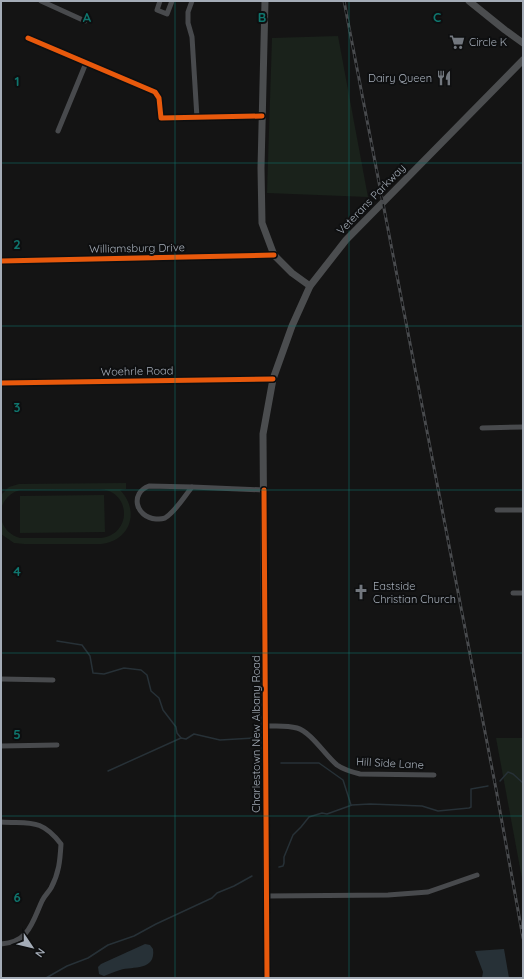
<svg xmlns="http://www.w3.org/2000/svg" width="524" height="979" font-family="Quicksand,sans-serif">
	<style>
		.green { fill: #1a221b }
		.water { fill: #273137 }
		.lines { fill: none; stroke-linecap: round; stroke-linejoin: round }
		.stream { stroke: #273137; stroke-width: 1.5 }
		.minor { stroke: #484a4d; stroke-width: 5 }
		.major { stroke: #4b4d4f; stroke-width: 7 }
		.rail-casing { stroke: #484a4d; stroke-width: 3 }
		.rail { stroke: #0e0f10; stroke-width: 1.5; stroke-dasharray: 4.5; stroke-linecap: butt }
		.cycleway-casing { stroke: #0e0f10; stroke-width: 8 }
		.cycleway { stroke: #e8590c; stroke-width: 5 }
		.grid { fill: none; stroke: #0f766e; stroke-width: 1; stroke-opacity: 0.55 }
		.labels { text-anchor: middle; stroke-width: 4; stroke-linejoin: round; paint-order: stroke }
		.poi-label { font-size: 11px; fill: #a4acb7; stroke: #0e0f10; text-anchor: start }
		.street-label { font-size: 11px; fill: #a4acb7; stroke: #0e0f10 }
		.grid-label { font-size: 13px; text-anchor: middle; font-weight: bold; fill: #0f766e; stroke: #0e0f10; stroke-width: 4; stroke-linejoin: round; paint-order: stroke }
	</style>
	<rect width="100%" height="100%" fill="#141414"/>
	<g class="green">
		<polygon points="338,36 368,197 267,193 272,38"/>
		<path d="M126,483V489L120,490C140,510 131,541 101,544H24L14,543L1,534V519C4,529 10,535 20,538H101C133,534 131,490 99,489L20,490C10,493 4,499 1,509V495L9,487L19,484Z"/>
		<polygon points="104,495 105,532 20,533 20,496"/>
		<polygon points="496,738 523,738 523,884"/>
	</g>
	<g class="water">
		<path d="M145,944L150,945L153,949C156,971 133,966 120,970C114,972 109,974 104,976L99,974L98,967L101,964Z"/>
		<polygon points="504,949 509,978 482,978 483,972 475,951"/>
	</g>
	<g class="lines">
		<g class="stream">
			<polyline points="57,641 82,645 90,656 93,673 104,674 124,668 141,670 147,675 151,691 159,698 163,710 176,727 177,733 181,738"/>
			<polyline points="281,763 319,763 343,780 351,805"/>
			<polyline points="108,771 181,738 186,739 194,734 220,740 254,738"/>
			<polyline points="500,781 508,772 513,774 523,783"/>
			<polyline points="279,867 283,866 284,863 284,857 293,835 301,827 309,817 322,813 327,814 352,805 370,804 422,806 438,811 469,808 471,807 471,789 488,786"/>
			<polyline points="46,978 67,966 88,958 108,945 134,936 156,924 212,898 217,893 234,886 252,876"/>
		</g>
		<g class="minor">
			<polyline points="41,1 85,21"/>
			<polyline points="160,1 157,10 167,14 172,1"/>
			<polyline points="192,1 188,12 188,23 192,37 197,118"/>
			<polyline points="28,38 155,92 159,98 161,118 262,116"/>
			<polyline points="58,131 86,63"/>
			<polyline points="1,261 274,255"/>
			<polyline points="1,383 273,379"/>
			<polyline points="482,428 523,427"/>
			<path d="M149,486L192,487C184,497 176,511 165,518C163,519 160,519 156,519C135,517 130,493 149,486Z"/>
			<polyline points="192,487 264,490"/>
			<polyline points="497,510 523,510"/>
			<polyline points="513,593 523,593"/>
			<polyline points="1,679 53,680"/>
			<path d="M266,726C276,726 287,725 297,728C311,732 325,755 337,765C344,770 352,772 360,774L434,775"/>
			<polyline points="1,746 57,745"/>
			<path d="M1,822C30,824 41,818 61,844C60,861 59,873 51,888C48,893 44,896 42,901C32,923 29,942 1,944"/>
			<polyline points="267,896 388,895 428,892 477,875"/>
		</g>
		<g class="major">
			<polyline points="265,1 261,168 262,223 274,255 292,273 310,286"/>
			<polyline points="469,1 505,30 523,43"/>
			<polyline points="267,978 263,434 273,379 292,326 310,286 346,240 523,60"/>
		</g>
		<g class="rail-casing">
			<polyline id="rail" points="344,1 496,789 523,938"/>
		</g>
		<use href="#rail" class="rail"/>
		<g class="cycleway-casing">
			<g id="cycleway">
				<polyline points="28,38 155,92 159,98 161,118 262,116"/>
				<polyline points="1,261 274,255"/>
				<polyline points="1,383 273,379"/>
				<polyline points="264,490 267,978"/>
			</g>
		</g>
		<use href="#cycleway" class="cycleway"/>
	</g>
	<path class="grid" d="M175,1V978M349,1V978M1,163H523M1,326H523M1,490H523M1,653H523M1,816H523"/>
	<defs>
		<g id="supermarket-bare" transform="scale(1.2)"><path d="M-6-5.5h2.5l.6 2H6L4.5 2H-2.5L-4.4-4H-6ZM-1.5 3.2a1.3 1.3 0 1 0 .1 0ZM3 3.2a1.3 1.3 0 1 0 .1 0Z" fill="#72777e" stroke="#0e0f10" stroke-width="2.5" paint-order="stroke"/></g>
		<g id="restaurant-bare" transform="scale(1.2)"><path d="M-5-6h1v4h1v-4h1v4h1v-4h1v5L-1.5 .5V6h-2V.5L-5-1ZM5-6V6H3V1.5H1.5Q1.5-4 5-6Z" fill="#72777e" stroke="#0e0f10" stroke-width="2.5" paint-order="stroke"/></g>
		<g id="church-bare" transform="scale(1.2)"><path d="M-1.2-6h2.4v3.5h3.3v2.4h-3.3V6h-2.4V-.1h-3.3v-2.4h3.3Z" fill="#72777e" stroke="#0e0f10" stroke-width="2.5" paint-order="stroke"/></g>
	</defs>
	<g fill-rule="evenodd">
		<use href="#supermarket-bare" x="457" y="42"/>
		<use href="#restaurant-bare" x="444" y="78"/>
		<use href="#church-bare" x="361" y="592"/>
	</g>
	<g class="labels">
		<g class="poi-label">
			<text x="469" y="46">Circle K</text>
			<text x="432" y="82" text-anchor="end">Dairy Queen</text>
			<text x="373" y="590">Eastside<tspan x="373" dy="13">Christian Church</tspan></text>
		</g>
		<g class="street-label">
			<text transform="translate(371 199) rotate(-46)" y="4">Veterans Parkway</text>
			<text transform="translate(137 248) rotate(-1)" y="4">Williamsburg Drive</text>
			<text transform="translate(137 371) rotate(-1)" y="4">Woehrle Road</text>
			<text transform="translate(256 734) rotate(-90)" y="4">Charlestown New Albany Road</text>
			<text transform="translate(390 763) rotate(3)" y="4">Hill Side Lane</text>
		</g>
	</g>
	<g class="grid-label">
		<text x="87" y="22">A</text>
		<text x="262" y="22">B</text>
		<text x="437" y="22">C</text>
		<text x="17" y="86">1</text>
		<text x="17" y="249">2</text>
		<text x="17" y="412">3</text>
		<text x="17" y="576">4</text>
		<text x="17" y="739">5</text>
		<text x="17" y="902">6</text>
	</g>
	<rect width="524" height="979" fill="none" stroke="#a4acb7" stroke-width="4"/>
	<g transform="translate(32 947) rotate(125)" stroke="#0e0f10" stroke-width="3" paint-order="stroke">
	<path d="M0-3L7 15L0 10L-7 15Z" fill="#a4acb7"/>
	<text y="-6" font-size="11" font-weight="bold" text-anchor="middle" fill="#a4acb7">N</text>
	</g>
</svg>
